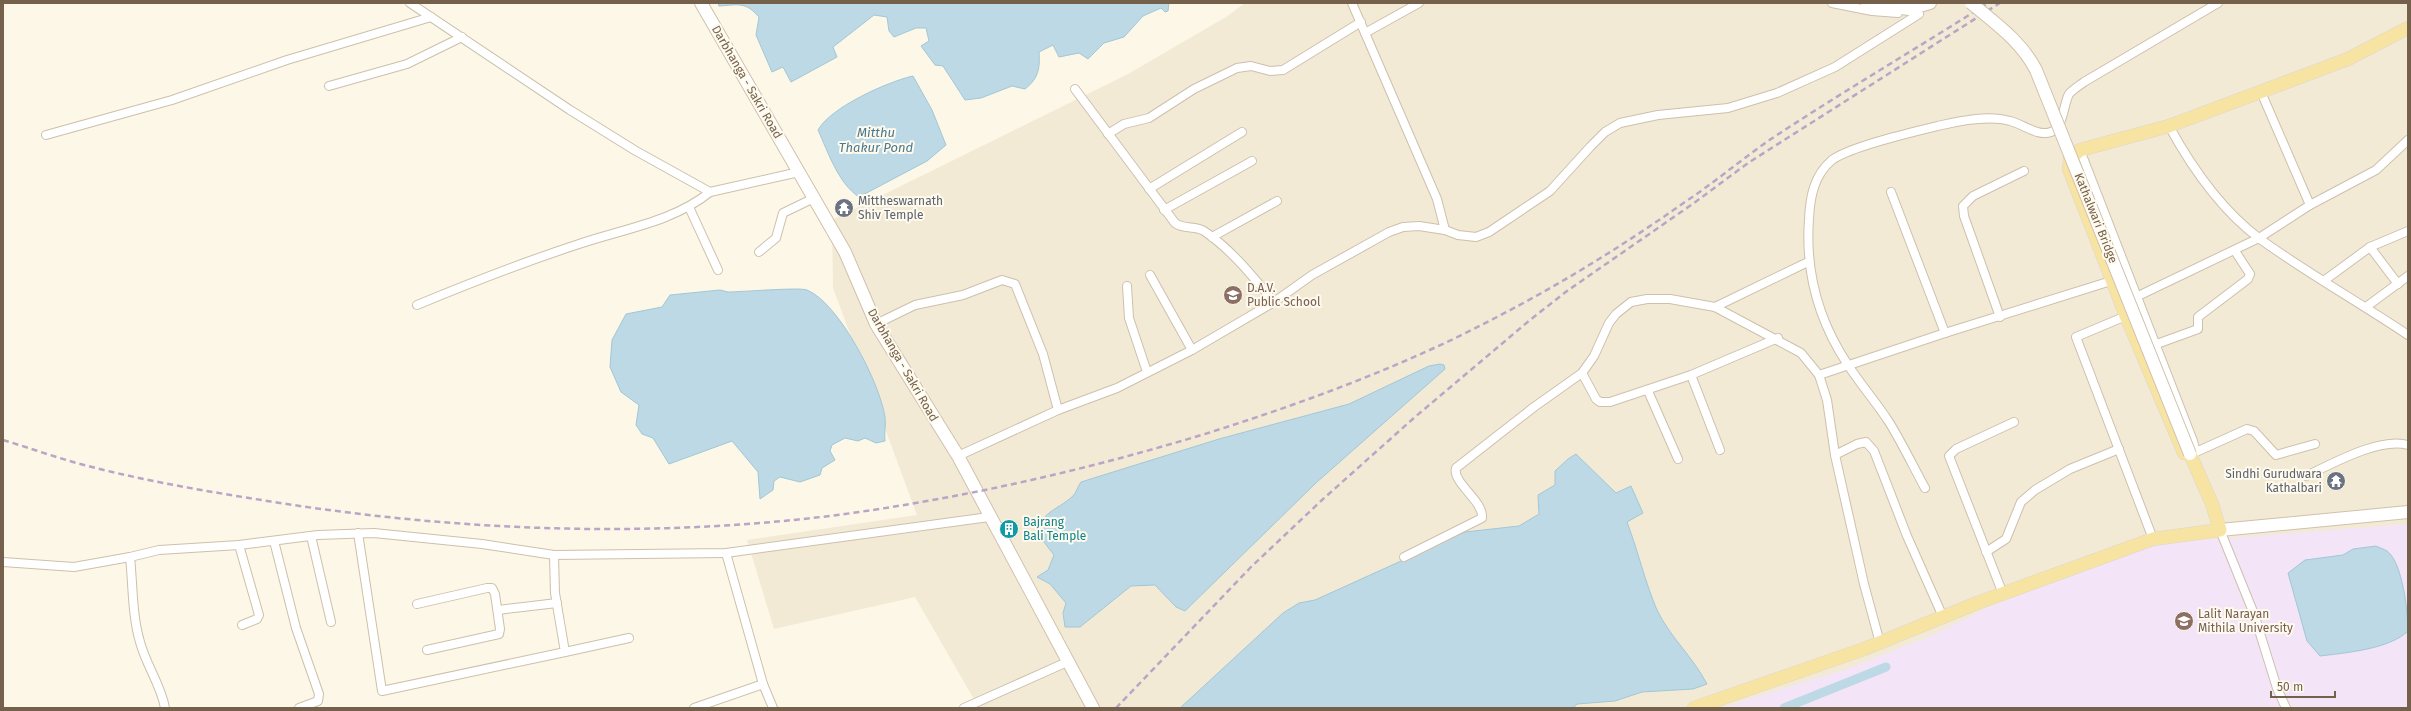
<svg xmlns="http://www.w3.org/2000/svg" width="2411" height="711" font-family="'Fira Sans',sans-serif">
	<style>
		.residential { fill: #f3ead6 }
		.education { fill: #f4e4f8 }
		.water { fill: #bcd9e5; stroke: #a2c7d6 }
		.lines { fill: none; stroke-linecap: round; stroke-linejoin: round }
		.canal { stroke: #bcd9e5; stroke-width: 9 }
		.street-casing { stroke: #cdc0ad; stroke-width: 10 }
		.secondary-casing { stroke: #d0c1ab; stroke-width: 14 }
		.primary-casing { stroke: #dbd6d0; stroke-width: 14 }
		.street { stroke: #fff; stroke-width: 8 }
		.secondary { stroke: #fff; stroke-width: 12 }
		.primary { stroke: #f8e4a2; stroke-width: 13 }
		.rail { stroke: #bba5c5; stroke-width: 2.5; stroke-dasharray: 6 4; stroke-linecap: butt }
		.secondary-bridge-casing { stroke: #d0c1ab; stroke-width: 14; stroke-linecap: butt }
		.secondary-bridge { stroke: #fff; stroke-width: 12 }
		.labels { text-anchor: middle; stroke-width: 4; stroke-linejoin: round; paint-order: stroke }
		.street-label { font-size: 12px; fill: #75604c; stroke: #fefaed }
		.worship-label { font-size: 12px; fill: #5b616d; stroke: #fefaed; text-anchor: start }
		.education-label { font-size: 12px; fill: #785e54; stroke: #fefaed; text-anchor: start }
		.culture-label { font-size: 12px; fill: #0d838f; stroke: #fefaed; text-anchor: start }
		.water-label { font-size: 13px; font-style: italic; fill: #4a788e; stroke: #fefaed }
	</style>
	<rect width="100%" height="100%" fill="#fcf7e7"/>
	<polygon class="residential" points="1245,3 2408,3 2408,708 979,708 915,597 774,629 747,540 917,515 833,288 832,220 1128,74 1226,17"/>
	<polygon class="education" points="2408,524 2408,708 1720,708 1847,669 1935,634 1987,608 2153,544"/>
	<g class="water">
		<path d="M718,3H1169L1168,11L1165,12L1161,8L1143,16L1124,37L1104,43L1088,59L1079,53L1059,57L1053,45L1039,52C1040,68 1039,78 1025,89L1012,86L981,98L965,100L943,66L935,65L921,46L929,41L926,28H916L894,37L889,31L887,17L874,15L833,47L837,57L791,82L783,67L772,72L756,35L759,17C745,1 738,5 719,6Z"/>
		<path d="M913,76L932,110L946,145L927,161L859,197C838,183 828,152 818,130C831,107 887,82 913,76Z"/>
		<path d="M720,290L728,292C741,292 799,287 807,290C839,303 880,383 885,417C886,425 884,433 885,441L876,443L865,438L858,441L845,438L832,445L830,451L835,460L822,468L820,475L800,482L780,477L774,481L773,490L760,499L758,472L732,441L669,464L653,438L642,434L636,425L639,405L621,392L610,367L612,340L626,314L662,307L670,295Z"/>
		<path d="M1440,364L1444,365L1445,369L1317,482L1185,611L1176,607L1155,585L1131,586L1080,627H1065L1063,613L1066,603L1050,584L1037,577L1048,570L1054,555L1044,542L1035,537C1042,510 1055,512 1073,496C1076,493 1078,486 1081,482L1219,439L1349,404L1429,366Z"/>
		<path d="M1576,454L1616,493L1631,486L1643,513L1627,522C1638,551 1645,582 1657,610C1670,637 1693,657 1707,684L1693,689L1642,692L1615,701L1577,704L1573,708H1180L1283,613L1299,603L1315,600L1465,532L1519,526L1539,514L1538,495L1555,485V471L1568,459Z"/>
		<path d="M2376,546C2380,548 2384,549 2387,551C2403,563 2408,613 2408,631C2390,649 2345,653 2320,656L2307,641L2288,573L2305,560L2343,555L2353,549Z"/>
	</g>
	<g class="lines">
		<polyline class="canal" points="1784,708 1886,667"/>
		<g class="street-casing">
			<g id="street">
				<polyline points="410,3 570,110 636,151 710,192 799,172"/>
				<polyline points="1352,3 1437,199 1445,230"/>
				<polyline points="1832,3 1872,11 1898,13"/>
				<polyline points="1365,33 1419,3"/>
				<polyline points="329,86 407,64 462,37"/>
				<path d="M1075,89L1175,223C1184,230 1195,225 1204,231C1232,250 1253,277 1274,302"/>
				<polyline points="2261,92 2310,205"/>
				<path d="M2169,126C2192,168 2221,210 2260,239C2307,273 2359,302 2408,335"/>
				<polyline points="1108,134 1124,124 1149,118 1194,89 1237,68 1251,66 1270,71 1283,70 1361,22"/>
				<polyline points="46,135 172,100 287,60 431,17"/>
				<polyline points="2080,150 2193,441 2196,452 2190,454"/>
				<polyline points="1149,189 1242,132"/>
				<polyline points="1891,192 1945,333"/>
				<polyline points="689,207 718,270"/>
				<polyline points="1164,210 1252,161"/>
				<polyline points="1212,237 1277,201"/>
				<polyline points="2370,247 2398,284"/>
				<polyline points="759,252 776,238 783,213 814,198"/>
				<polyline points="1150,275 1192,350"/>
				<polyline points="2325,280 2370,247 2408,231"/>
				<polyline points="1127,286 1129,318 1147,372"/>
				<polyline points="2136,297 2259,238 2310,205 2376,170 2408,140"/>
				<path d="M417,305C470,283 524,262 579,244C623,229 673,222 710,192"/>
				<polyline points="1715,307 1808,262"/>
				<polyline points="2366,307 2408,276"/>
				<polyline points="2126,316 2076,337 2153,539"/>
				<polyline points="2000,317 1964,216 1963,206 1973,196 2024,171"/>
				<polyline points="876,324 915,305 963,295 1002,280 1015,284 1043,354 1058,410"/>
				<polyline points="2154,345 2198,329 2198,317 2248,279 2250,274 2235,251"/>
				<polyline points="1582,373 1596,399 1600,402 1610,402 1691,375 1778,338"/>
				<polyline points="1691,375 1720,450"/>
				<polyline points="1819,375 1945,333 2111,281"/>
				<polyline points="1648,391 1678,459"/>
				<polyline points="2196,452 2247,429 2254,431 2276,455 2315,444"/>
				<polyline points="1835,455 1857,444 1866,442 1874,451 1907,536 1943,617"/>
				<polyline points="958,456 1058,410 1117,388 1192,350 1274,302 1312,275 1389,232 1403,227 1419,226 1445,230 1458,235 1476,237 1489,232 1550,191 1590,147 1605,132 1620,123 1658,115 1728,108 1777,93 1835,67 1919,14"/>
				<path d="M2306,476C2332,464 2379,437 2408,445"/>
				<path d="M1925,488C1913,466 1902,443 1889,422C1876,402 1861,385 1848,365C1818,320 1805,273 1809,219C1810,197 1814,175 1832,160C1851,146 1917,131 1942,125C1963,120 1989,115 2010,121C2023,124 2038,137 2051,132C2064,127 2063,105 2069,94C2073,89 2079,86 2084,82L2218,3"/>
				<polyline points="2220,530 2254,614 2277,688 2286,708"/>
				<polyline points="358,533 382,691 565,652 555,593 554,555"/>
				<polyline points="311,536 331,622"/>
				<polyline points="274,541 296,628 319,694 318,701 299,708"/>
				<polyline points="239,545 259,615 257,619 242,625"/>
				<polyline points="1986,552 2006,539 2021,502 2035,490 2070,469 2119,449"/>
				<polyline points="726,553 763,684 773,708"/>
				<path d="M130,557C133,585 132,615 140,642C146,665 161,685 165,708"/>
				<path d="M1404,557L1482,518C1484,501 1452,483 1456,468L1534,407L1582,373L1594,356L1609,323L1616,314L1631,302L1647,299H1670L1715,307L1801,353L1819,375L1827,400L1835,455L1864,584L1880,643"/>
				<polyline points="3,562 74,567 130,557 159,550 239,545 318,535 374,533 482,544 554,555 726,553 989,517"/>
				<polyline points="2003,594 1949,456 1956,449 2014,422"/>
				<polyline points="417,604 487,588 492,588 495,594 500,629 499,634 427,650"/>
				<polyline points="498,610 557,603"/>
				<polyline points="565,652 629,638"/>
				<polyline points="694,708 763,684"/>
				<polyline points="964,708 1067,662"/>
			</g>
		</g>
		<g class="secondary-casing">
			<g id="secondary">
				<polyline points="701,3 845,252 876,324 958,456 1093,708"/>
				<polyline points="1867,3 1909,9 1930,3"/>
				<polyline points="2220,530 2408,512"/>
			</g>
		</g>
		<g class="primary-casing">
			<polyline id="primary" points="1694,708 1864,649 1977,603 2153,539 2220,530 2212,504 2190,454 2184,453 2126,316 2069,169 2070,159 2080,150 2169,126 2348,59 2408,28"/>
		</g>
		<use href="#street" class="street"/>
		<use href="#secondary" class="secondary"/>
		<use href="#primary" class="primary"/>
		<g class="rail">
			<path d="M3,440C30,448 57,458 84,465C153,483 223,494 293,505C475,532 662,538 845,514C968,497 1090,469 1208,433C1306,402 1404,366 1495,318C1561,284 1624,245 1685,202C1715,182 1742,159 1771,139C1842,92 1916,49 1988,3"/>
			<polyline points="1116,708 1251,567 1322,500 1415,417 1530,320 1567,291 1694,203 1748,163 2000,3"/>
		</g>
		<g class="secondary-bridge-casing">
			<path id="secondary-bridge" d="M1971,3C1996,24 2021,41 2036,70L2190,454"/>
		</g>
		<use href="#secondary-bridge" class="secondary-bridge"/>
	</g>
	<defs>
		<g id="temple-disc" transform="scale(1)"><circle r="9.5" fill="#6b7280" stroke="#fefaed"/><path d="M0-6L5-2H3V0L6.5 2.5H4V6H1.5V3h-3V6H-4V2.5H-6.5L-3 0V-2H-5Z" fill="#fff"/></g>
		<g id="school-disc" transform="scale(1)"><circle r="9.5" fill="#8d6e63" stroke="#fefaed"/><path d="M0-5L7-2L0 1L-7-2ZM-4 1L0 2.5L4 1V4Q0 6-4 4Z" fill="#fff"/></g>
		<g id="building-disc" transform="scale(1)"><circle r="9.5" fill="#0f9aa8" stroke="#fefaed"/><path d="M-4-6H4V6H1V3H-1V6H-4ZM-2.5-4.3h1.7v1.8h-1.7ZM.8-4.3h1.7v1.8H.8ZM-2.5-1h1.7V.8h-1.7ZM.8-1h1.7V.8H.8Z" fill="#fff"/></g>
		<g id="university-disc" transform="scale(1)"><circle r="9.5" fill="#8d6e63" stroke="#fefaed"/><path d="M0-5L7-2L0 1L-7-2ZM-4 1L0 2.5L4 1V4Q0 6-4 4Z" fill="#fff"/></g>
	</defs>
	<g fill-rule="evenodd">
		<use href="#temple-disc" x="844" y="208"/>
		<use href="#school-disc" x="1233" y="295"/>
		<use href="#temple-disc" x="2336" y="481"/>
		<use href="#building-disc" x="1009" y="529"/>
		<use href="#university-disc" x="2184" y="621"/>
	</g>
	<g class="labels">
		<g class="street-label">
			<text transform="translate(747 82) rotate(60)" y="4">Darbhanga - Sakri Road</text>
			<text transform="translate(2096 218) rotate(68)" y="4">Kathalwari Bridge</text>
			<text transform="translate(903 365) rotate(60)" y="4">Darbhanga - Sakri Road</text>
		</g>
		<g class="worship-label">
			<text x="858" y="205">Mittheswarnath<tspan x="858" dy="14">Shiv Temple</tspan></text>
			<text x="2322" y="478" text-anchor="end">Sindhi Gurudwara<tspan x="2322" dy="14">Kathalbari</tspan></text>
		</g>
		<g class="education-label">
			<text x="1247" y="292">D.A.V.<tspan x="1247" dy="14">Public School</tspan></text>
			<text x="2198" y="618">Lalit Narayan<tspan x="2198" dy="14">Mithila University</tspan></text>
		</g>
		<g class="culture-label">
			<text x="1023" y="526">Bajrang<tspan x="1023" dy="14">Bali Temple</tspan></text>
		</g>
		<g class="water-label">
			<text x="876" y="137">Mitthu<tspan x="876" dy="15">Thakur Pond</tspan></text>
		</g>
	</g>
	<rect width="2411" height="711" fill="none" stroke="#75604c" stroke-width="8"/>
	<path d="M2271 691v6h64v-6" fill="none" stroke="#75604c" stroke-width="2"/>
	<text x="2277" y="691" font-size="12" fill="#75604c" stroke="#fefaed" stroke-width="3" paint-order="stroke">50 m</text>
</svg>
